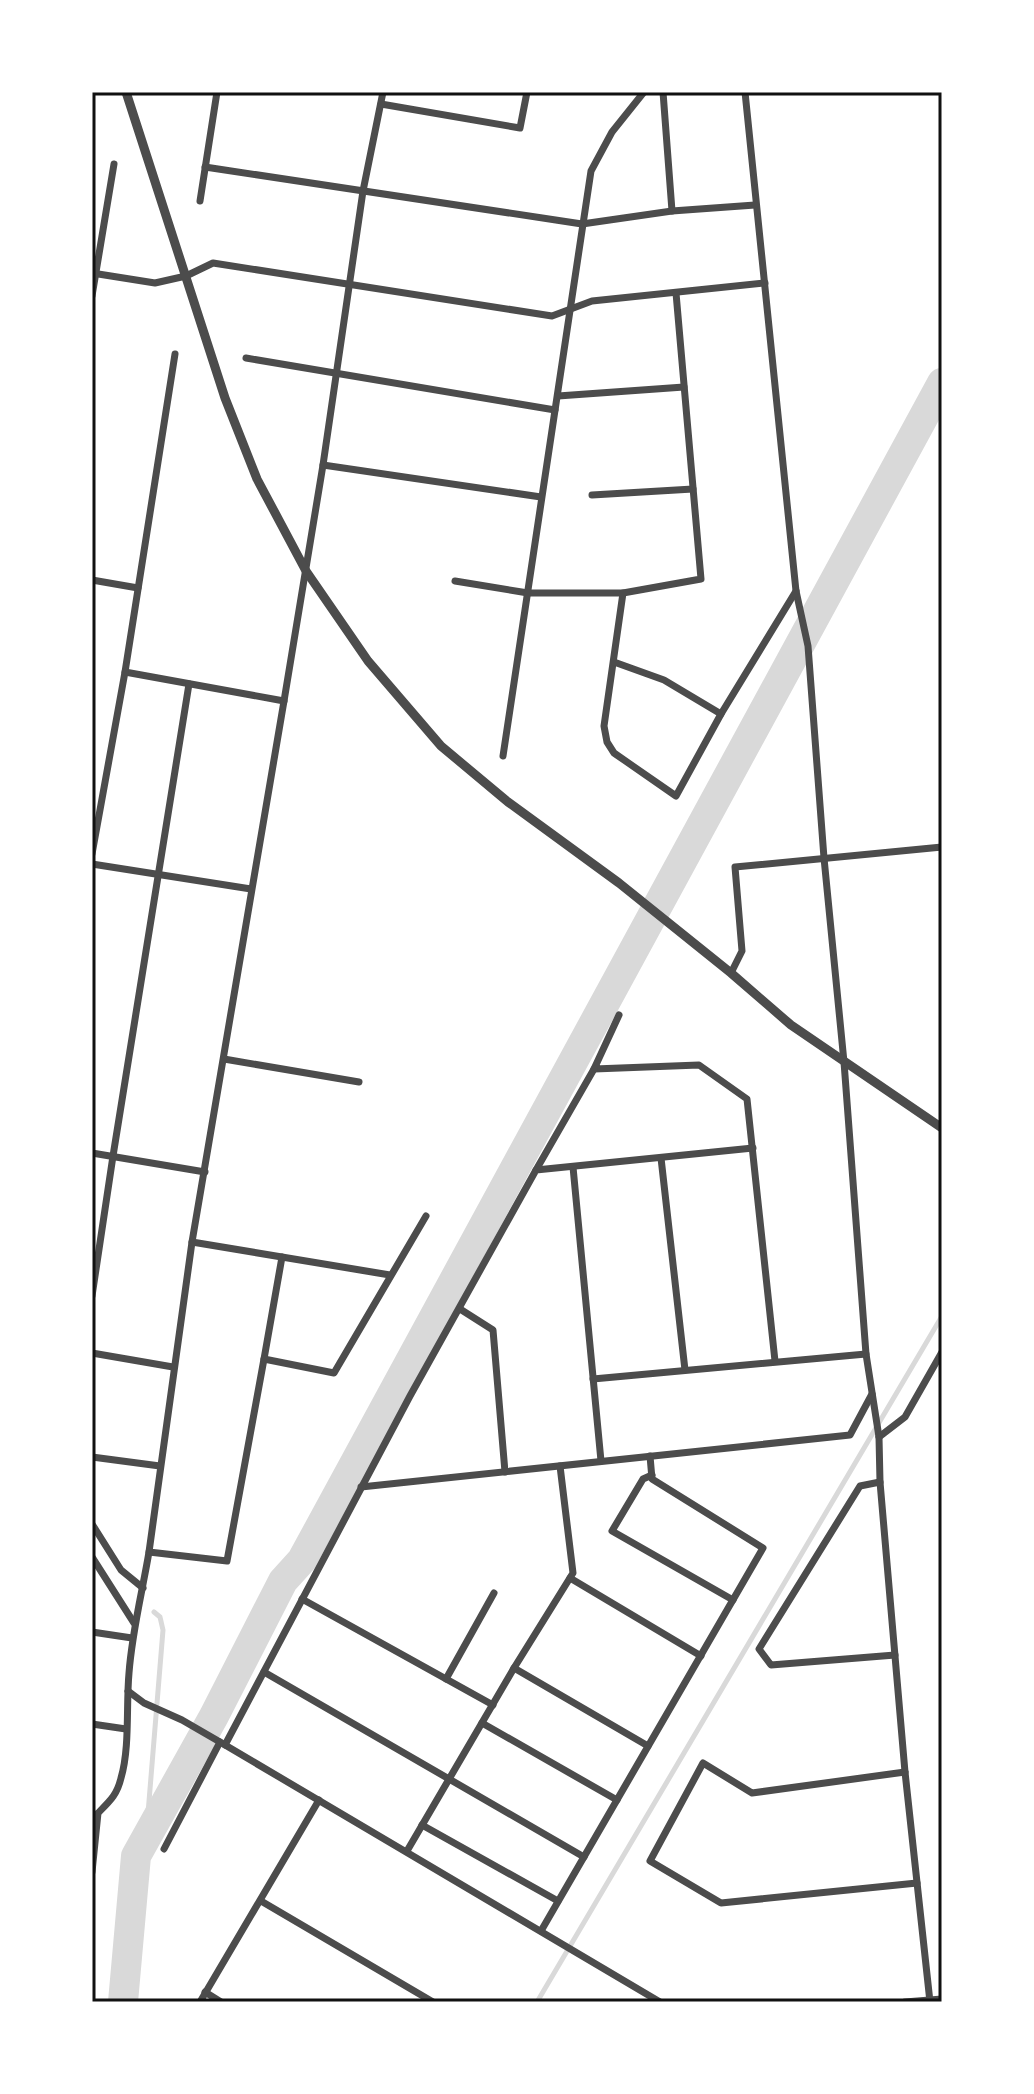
<svg xmlns="http://www.w3.org/2000/svg" width="1034" height="2094" font-family="'Exo 2',sans-serif">
	<style>
		.lines { fill: none; stroke-linecap: round; stroke-linejoin: round }
		.stream { stroke: #d9d9d9; stroke-width: 5 }
		.river { stroke: #d9d9d9; stroke-width: 30 }
		.minor { stroke: #4c4c4c; stroke-width: 7 }
		.tertiary { stroke: #4c4c4c; stroke-width: 9 }
		.neatline { fill: none; stroke: #111; stroke-width: 3 }
	</style>
	<rect width="100%" height="100%" fill="#fff"/>
	<g class="lines">
		<g class="stream">
			<polyline points="146,1838 163,1630 160,1617 154,1612"/>
			<polyline points="537,2002 942,1316"/>
		</g>
		<path class="river" d="M123,2002L136,1856L214,1716L283,1581L302,1560C513,1167 731,777 942,383"/>
		<g class="minor">
			<polyline points="663,92 672,211"/>
			<polyline points="745,92 796,591 808,646 824,858 844,1062 866,1354 879,1437 880,1482 905,1772 930,2002"/>
			<polyline points="381,104 520,128 527,92"/>
			<polyline points="205,167 582,224 672,211 755,205"/>
			<polyline points="200,201 217,92"/>
			<polyline points="92,273 155,283 186,276 213,263 552,316 592,301 765,283"/>
			<polyline points="92,296 114,164"/>
			<polyline points="246,358 555,410"/>
			<polyline points="558,396 684,387"/>
			<polyline points="323,465 541,497"/>
			<polyline points="592,495 693,489"/>
			<polyline points="92,580 138,588"/>
			<polyline points="455,581 528,593 623,593 701,579 676,293"/>
			<polyline points="623,593 604,726 607,742 614,753 676,796 721,714 796,591"/>
			<polyline points="614,662 664,680 721,714"/>
			<polyline points="125,672 284,701"/>
			<polyline points="503,756 591,171 612,132 644,92"/>
			<polyline points="92,854 125,672 175,354"/>
			<polyline points="92,864 251,889"/>
			<polyline points="731,973 742,951 735,867 942,847"/>
			<polyline points="619,1015 594,1069 699,1065 747,1099 775,1361"/>
			<polyline points="224,1059 359,1082"/>
			<polyline points="92,1153 205,1172"/>
			<polyline points="661,1158 685,1370"/>
			<polyline points="573,1167 601,1461"/>
			<polyline points="536,1170 594,1069"/>
			<polyline points="192,1242 390,1275"/>
			<polyline points="92,1296 113,1156 189,684"/>
			<polyline points="460,1309 493,1330 505,1472"/>
			<polyline points="92,1353 173,1367"/>
			<polyline points="264,1359 282,1257"/>
			<polyline points="593,1379 866,1354"/>
			<polyline points="879,1437 905,1417 942,1352"/>
			<polyline points="92,1457 160,1466"/>
			<polyline points="652,1475 643,1479 612,1531 733,1600"/>
			<polyline points="880,1482 860,1486 759,1649 771,1665 895,1655"/>
			<polyline points="361,1487 850,1435 872,1394"/>
			<polyline points="92,1524 121,1570 143,1588"/>
			<polyline points="149,1552 227,1561 264,1359 334,1373 426,1216"/>
			<polyline points="92,1557 134,1623"/>
			<polyline points="570,1578 701,1656"/>
			<polyline points="302,1599 493,1705"/>
			<polyline points="92,1632 132,1638"/>
			<polyline points="514,1668 648,1746"/>
			<polyline points="264,1672 584,1857"/>
			<polyline points="446,1679 494,1593"/>
			<polyline points="128,1691 144,1703 182,1720 220,1742 660,2002"/>
			<polyline points="482,1723 617,1800"/>
			<polyline points="92,1724 126,1729"/>
			<polyline points="225,1745 410,1396 536,1170 753,1148"/>
			<polyline points="905,1772 752,1793 703,1763 650,1861 721,1903 917,1883"/>
			<polyline points="422,1825 558,1901"/>
			<polyline points="164,1849 220,1742"/>
			<polyline points="407,1851 514,1668 573,1573 560,1466"/>
			<path d="M92,1872L98,1813C110,1801 117,1795 121,1778C130,1748 126,1705 129,1673C132,1632 142,1593 149,1552L192,1242L284,701L323,465L363,191L383,92"/>
			<polyline points="261,1901 433,2002"/>
			<polyline points="541,1931 763,1548 652,1479 650,1456"/>
			<polyline points="205,1992 221,2002"/>
			<polyline points="200,2002 319,1800"/>
			<polyline points="905,2002 942,1999"/>
		</g>
		<polyline class="tertiary" points="126,92 225,398 257,479 306,571 368,661 441,746 508,802 619,883 731,973 791,1025 942,1128"/>
	</g>
	<rect width="1034" height="2094" fill="none" stroke="#ffffff" stroke-width="188"/>
	<rect x="94" y="94" width="846" height="1906" class="neatline"/>
</svg>
